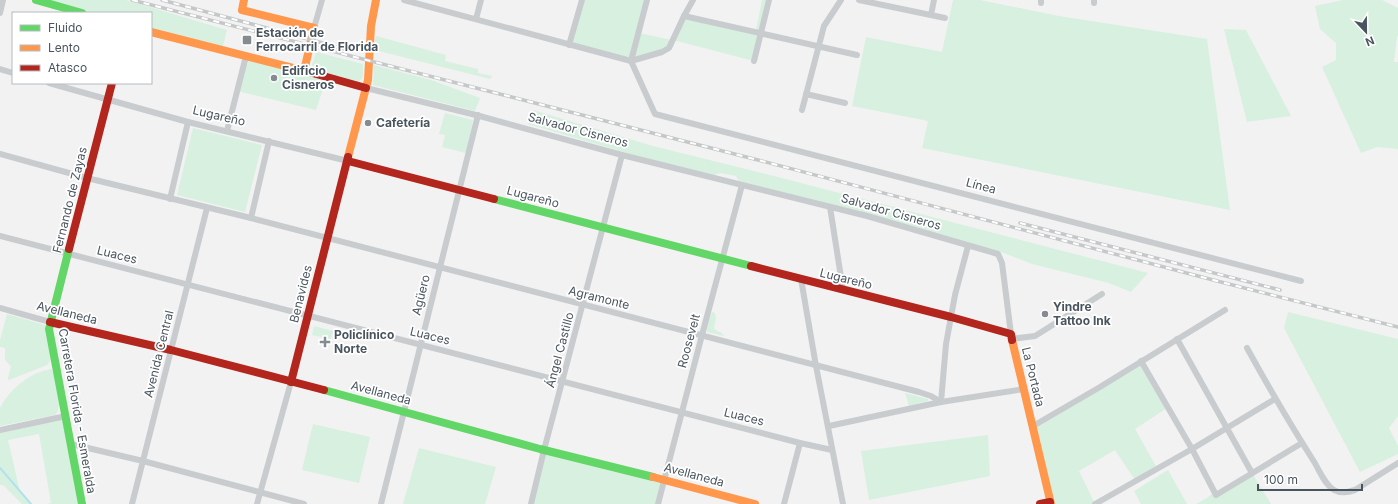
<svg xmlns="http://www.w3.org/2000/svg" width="1398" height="504" font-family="Inter,sans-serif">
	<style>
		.green { fill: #d8f0df }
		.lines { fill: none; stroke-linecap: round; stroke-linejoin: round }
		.stream { stroke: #aee3ec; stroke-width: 2 }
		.street { stroke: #c9ccce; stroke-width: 6 }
		.fast { stroke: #63d668; stroke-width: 8 }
		.slow { stroke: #ff974d; stroke-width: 8 }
		.jam { stroke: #b3261e; stroke-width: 8 }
		.rail-casing { stroke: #c5c8c9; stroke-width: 3.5 }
		.rail { stroke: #fff; stroke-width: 2; stroke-dasharray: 6; stroke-linecap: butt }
		.poi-dot { fill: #848c92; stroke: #fff; stroke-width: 1.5 }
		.labels { text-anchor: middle; stroke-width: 3.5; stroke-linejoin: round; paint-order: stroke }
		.poi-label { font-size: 12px; font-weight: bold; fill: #49555e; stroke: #fff; text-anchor: start }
		.street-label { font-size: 12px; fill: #49555e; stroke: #fff }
	</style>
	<rect width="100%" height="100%" fill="#f2f2f2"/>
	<g class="green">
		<polygon points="36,0 126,0 227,30 222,50 151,32 151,13 82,13"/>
		<polygon points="582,0 647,0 639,33 672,40 684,16 756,30 762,0 769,0 754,61 673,40 669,48 631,61 569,45"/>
		<polygon points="953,0 980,0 1059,16 1207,39 1230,210 922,148 928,121 852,106 866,37 942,52"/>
		<polygon points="1343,0 1382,0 1398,8 1398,36 1397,37 1394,62 1398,62 1398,149 1377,147 1361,153 1322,67 1336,60 1336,43 1320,29 1315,6"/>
		<polygon points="1224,29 1246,30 1291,116 1247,122"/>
		<polygon points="376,36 446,55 445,61 478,69 478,73 492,76 491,78 490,79 379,51 373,47"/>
		<polygon points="316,52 363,64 363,77 359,82 313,70 312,65"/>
		<polygon points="246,56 326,78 325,83 327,84 327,86 324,86 316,110 237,91"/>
		<polygon points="374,65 431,80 480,98 475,111 373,85"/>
		<polygon points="533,110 653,146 770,175 1148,273 1131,292 1109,283 1032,264 1001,252 912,227 739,181 736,176 720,173 714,175 637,156 528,124"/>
		<polygon points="445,113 473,120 466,153 442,147 445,135 439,134"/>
		<polygon points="193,128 262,145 245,212 177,195"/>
		<path d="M712,312L715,313L716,318L714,328C716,332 722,331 724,336L707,332L706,328Z"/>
		<polygon points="1288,312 1398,339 1398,416 1389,428 1398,446 1398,454 1360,472 1284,328"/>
		<polygon points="7,314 45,325 45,331 51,359 47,365 9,380 8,380 8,378 11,366 5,360 5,348 0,347 0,340"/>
		<polygon points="314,326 333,331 331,339 312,335"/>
		<polygon points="1141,361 1167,408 1135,429 1157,468 1135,480 1115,450 1079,471 1095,504 1051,504 1033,426"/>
		<path d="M51,369L53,371C55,382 64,408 55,415L0,426C0,421 0,412 0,408C10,389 29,373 51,369Z"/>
		<polygon points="905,393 928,399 928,401 909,406"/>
		<polygon points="66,416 82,504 47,504 51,503 39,434 8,440 20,492 31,504 22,504 3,485 0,485 0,429"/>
		<polygon points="313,424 370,437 359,483 302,470"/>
		<polygon points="988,435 990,476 869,500 861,451"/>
		<polygon points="419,448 496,467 485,504 403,504"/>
		<polygon points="544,450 665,480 658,504 530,504"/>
		<polygon points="1168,470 1187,504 1141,504 1134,491"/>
		<polygon points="1252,473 1271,504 1196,504 1207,498 1215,491 1216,494"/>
	</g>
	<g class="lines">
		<polyline class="stream" points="0,468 31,504"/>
		<g class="street">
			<polyline points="404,0 631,61"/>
			<polyline points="859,0 945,18"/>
			<polyline points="1041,3 1041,0"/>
			<polyline points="1094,3 1094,0"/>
			<polyline points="0,13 3,0"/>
			<polyline points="931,15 934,0"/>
			<polyline points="684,16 857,55"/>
			<polyline points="476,19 481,0"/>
			<polyline points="314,28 322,0"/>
			<polyline points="569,45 582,0"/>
			<polyline points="631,61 655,114 1301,281"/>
			<polyline points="631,61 662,52 669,48 684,16 693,0"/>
			<polyline points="631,61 647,0"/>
			<polyline points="754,61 769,0"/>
			<polyline points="0,69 13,73"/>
			<polyline points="49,83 188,122 348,161"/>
			<polyline points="366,88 476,115 622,155 867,216 998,254 1002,263 1011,334"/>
			<polyline points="806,94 845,103"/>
			<polyline points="802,110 824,26 841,0"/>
			<polyline points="227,131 246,56"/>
			<polyline points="0,154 87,178 251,218 919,392 931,396 941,402 946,344 955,295 968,246"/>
			<polyline points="170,199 188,122"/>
			<polyline points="830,207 843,290"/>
			<polyline points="251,218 269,141"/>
			<polyline points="0,236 800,443 832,450"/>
			<polyline points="801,279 816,366 843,504"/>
			<polyline points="0,308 50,322"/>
			<polyline points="1011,339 1035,336 1102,294"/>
			<polyline points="1177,339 1252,473"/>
			<path d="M1247,348C1268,386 1290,424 1313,460C1319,469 1324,484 1334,490C1341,494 1348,492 1355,490L1398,463"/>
			<polyline points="1141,361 1192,449 1216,495 1302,443"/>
			<polyline points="829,426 941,402 1024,389"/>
			<polyline points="1033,426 1100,387 1225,310"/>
			<polyline points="0,430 66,416"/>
			<polyline points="71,444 143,461 304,504"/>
			<polyline points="132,504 207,208"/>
			<polyline points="257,504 291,382"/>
			<polyline points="381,504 478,115"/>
			<polyline points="531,504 544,450 622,155"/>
			<polyline points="658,504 702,335 742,185"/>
			<polyline points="784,504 800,443"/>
			<polyline points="1095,504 1192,449 1275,399"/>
		</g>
		<g class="fast">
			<polyline points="36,0 82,13"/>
			<polyline points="494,199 751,266"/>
			<polyline points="69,249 49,329 82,504"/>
			<polyline points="324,390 540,449 653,477"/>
		</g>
		<g class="slow">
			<polyline points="244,0 242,10 314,28 304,71"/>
			<polyline points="151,32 309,72"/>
			<polyline points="348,157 368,80 371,26 376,0"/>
			<polyline points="1012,340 1051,504"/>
			<polyline points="653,477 755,504"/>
		</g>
		<g class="jam">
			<polyline points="309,72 366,88"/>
			<polyline points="348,161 494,199"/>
			<polyline points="69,249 112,83"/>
			<polyline points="751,266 951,317 1011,334 1012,340"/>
			<polyline points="50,322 171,350 324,390"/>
			<polyline points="291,382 348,157"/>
			<polyline points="1040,504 1050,502"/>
		</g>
		<g class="rail-casing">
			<g id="rail">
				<polyline points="132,0 758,160 1217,281 1398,327"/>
				<polyline points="162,0 345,49"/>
				<polyline points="1020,223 1280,290"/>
			</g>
		</g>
		<use href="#rail" class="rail"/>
	</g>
	<g class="poi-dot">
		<rect x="242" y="35" width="10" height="10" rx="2"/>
		<circle cx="274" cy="78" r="4"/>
		<circle cx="368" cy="123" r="4"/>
		<circle cx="1045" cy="314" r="4"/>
		<path d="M323 336h4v4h4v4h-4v4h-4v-4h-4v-4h4z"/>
	</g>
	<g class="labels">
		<g class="poi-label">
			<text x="256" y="37">Estación de<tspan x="256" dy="14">Ferrocarril de Florida</tspan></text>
			<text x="282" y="75">Edificio<tspan x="282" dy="14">Cisneros</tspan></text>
			<text x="376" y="127">Cafetería</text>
			<text x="1053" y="311">Yindre<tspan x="1053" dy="14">Tattoo Ink</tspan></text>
			<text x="334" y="339">Policlínico<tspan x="334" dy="14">Norte</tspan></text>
		</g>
		<g class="street-label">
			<text transform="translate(219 116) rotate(13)" y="4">Lugareño</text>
			<text transform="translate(578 130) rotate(15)" y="4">Salvador Cisneros</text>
			<text transform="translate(981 186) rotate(15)" y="4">Línea</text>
			<text transform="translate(533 197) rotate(15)" y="4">Lugareño</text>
			<text transform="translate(70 200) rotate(-76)" y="4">Fernando de Zayas</text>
			<text transform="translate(891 212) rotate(16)" y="4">Salvador Cisneros</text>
			<text transform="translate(117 255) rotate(14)" y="4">Luaces</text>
			<text transform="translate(846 279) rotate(14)" y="4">Lugareño</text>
			<text transform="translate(301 294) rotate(-76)" y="4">Benavides</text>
			<text transform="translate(421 295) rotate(-76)" y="4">Agüero</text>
			<text transform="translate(599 298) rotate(14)" y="4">Agramonte</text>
			<text transform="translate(67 313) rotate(14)" y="4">Avellaneda</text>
			<text transform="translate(430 336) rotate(14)" y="4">Luaces</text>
			<text transform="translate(689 341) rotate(-75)" y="4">Roosevelt</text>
			<text transform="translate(560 350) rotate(-75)" y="4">Ángel Castillo</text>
			<text transform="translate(159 354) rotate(-76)" y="4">Avenida Central</text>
			<text transform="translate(1033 377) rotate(76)" y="4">La Portada</text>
			<text transform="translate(381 393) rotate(15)" y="4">Avellaneda</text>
			<text transform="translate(77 411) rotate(80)" y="4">Carretera Florida - Esmeralda</text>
			<text transform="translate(744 417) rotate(14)" y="4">Luaces</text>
			<text transform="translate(694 475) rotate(15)" y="4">Avellaneda</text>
		</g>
	</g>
	<rect x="12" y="12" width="140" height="72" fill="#ffffff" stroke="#b6bbbf"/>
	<rect x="20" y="25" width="20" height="6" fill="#63d668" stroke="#b6bbbf"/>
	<text x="48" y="32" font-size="12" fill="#49555e">Fluido</text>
	<rect x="20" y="45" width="20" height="6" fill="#ff974d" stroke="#b6bbbf"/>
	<text x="48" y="52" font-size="12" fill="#49555e">Lento</text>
	<rect x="20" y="65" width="20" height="6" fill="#b3261e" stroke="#b6bbbf"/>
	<text x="48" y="72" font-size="12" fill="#49555e">Atasco</text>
	<g transform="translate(1366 32) rotate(158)" stroke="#ffffff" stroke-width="3" paint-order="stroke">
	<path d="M0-3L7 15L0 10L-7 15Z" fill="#49555e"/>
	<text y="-6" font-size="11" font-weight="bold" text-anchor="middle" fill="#49555e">N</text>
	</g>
	<path d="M1258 484v6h104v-6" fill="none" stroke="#49555e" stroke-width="2"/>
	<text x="1264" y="484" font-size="12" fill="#49555e" stroke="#ffffff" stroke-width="3" paint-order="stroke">100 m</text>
</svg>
